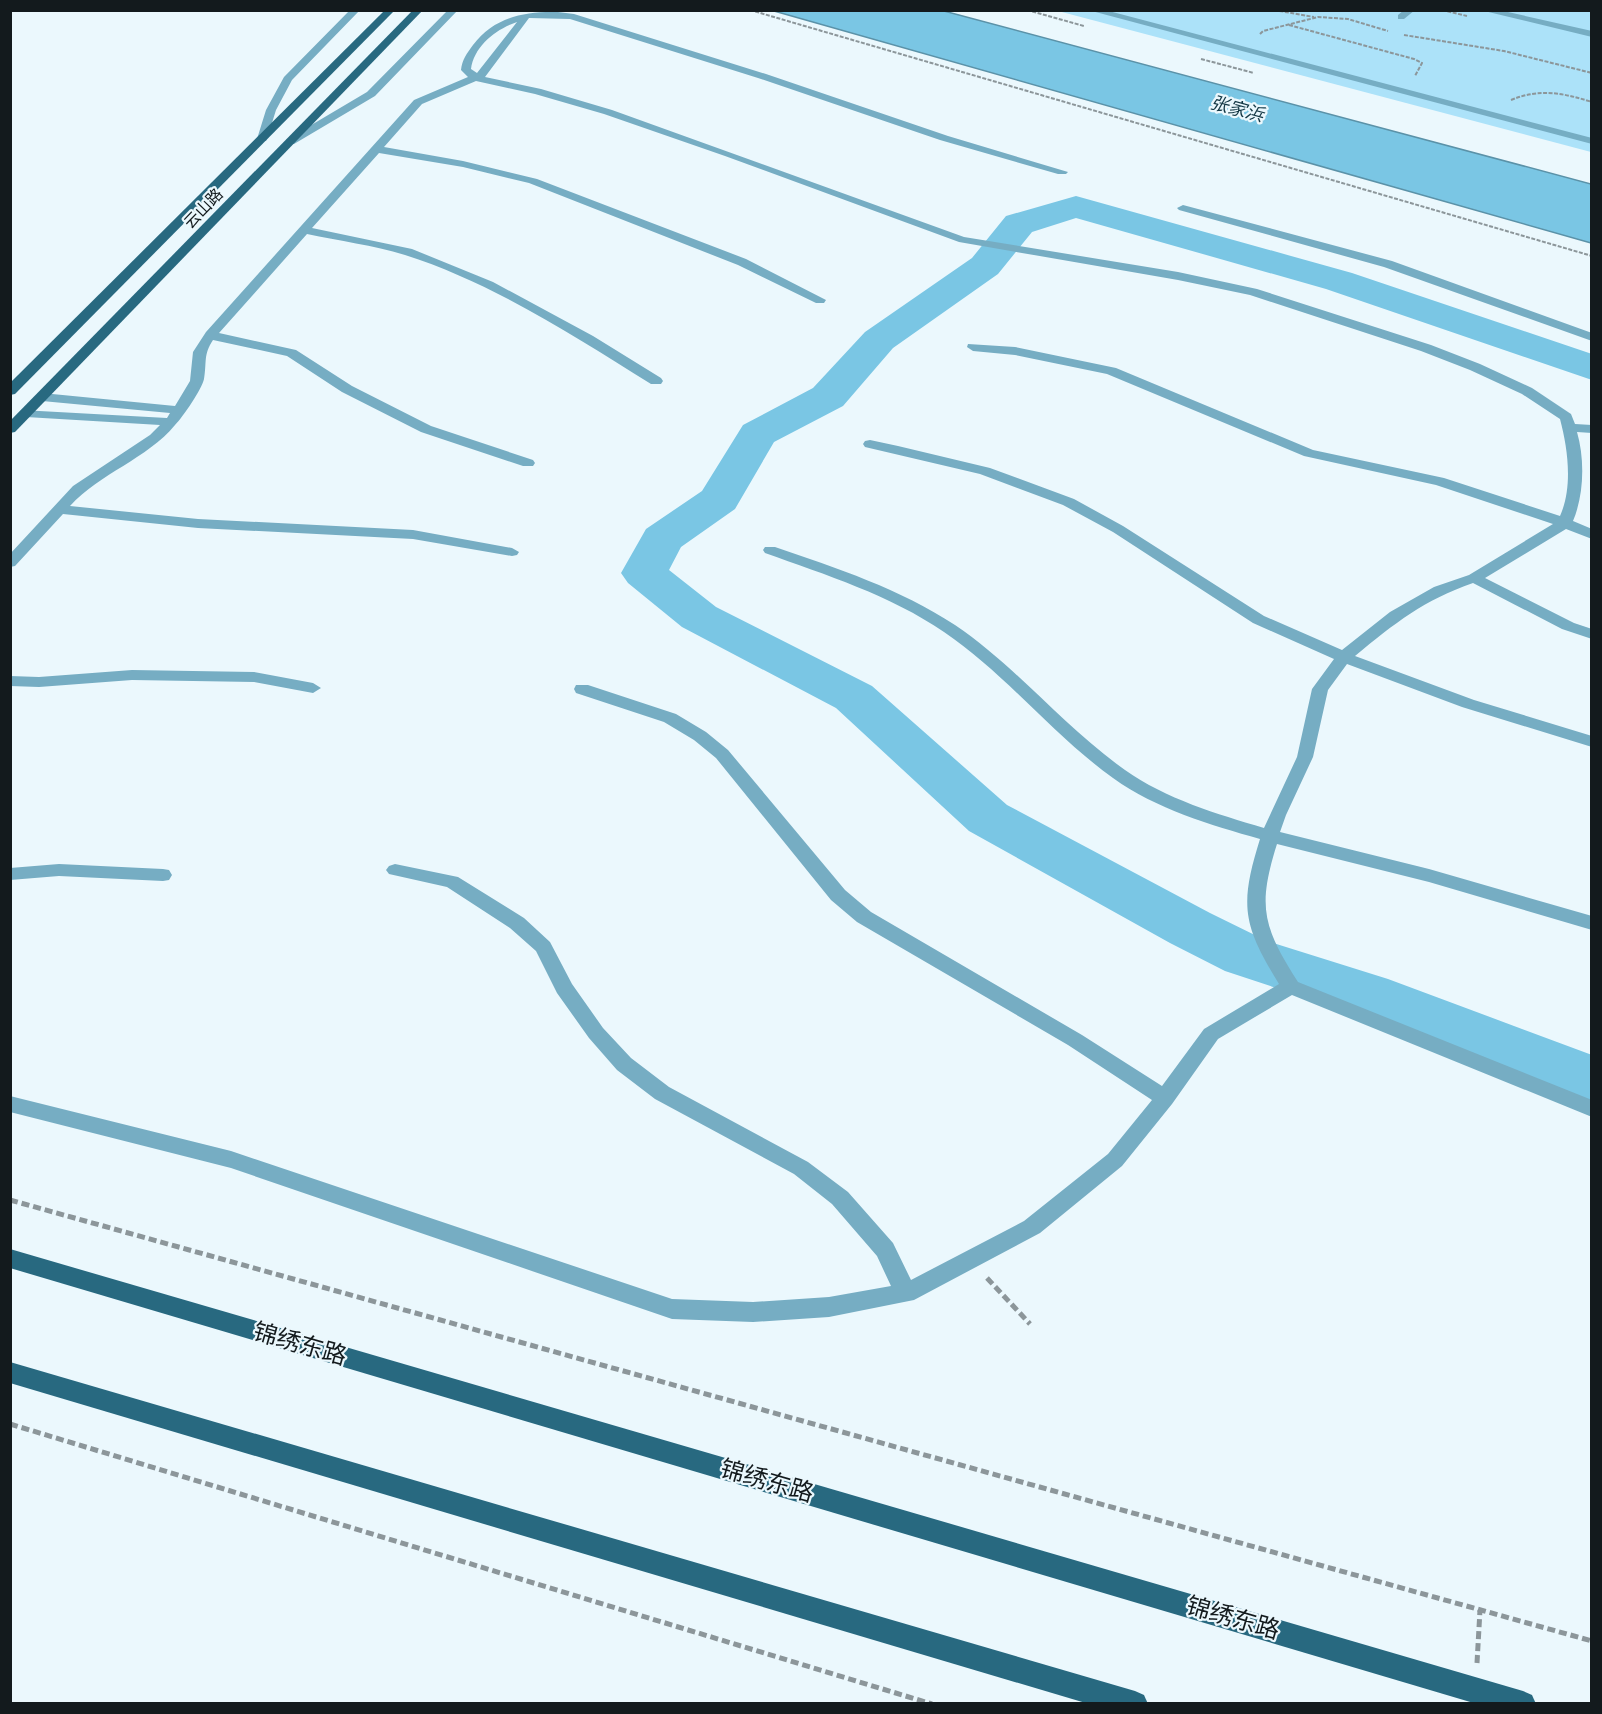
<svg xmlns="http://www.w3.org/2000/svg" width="1602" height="1714" font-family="'Nunito Sans','Noto Sans SC',sans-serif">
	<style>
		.green { fill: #ace2f9 }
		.water { fill: #7ac6e4; stroke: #5b92a8; stroke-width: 1.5 }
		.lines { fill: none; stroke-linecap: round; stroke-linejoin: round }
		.river { fill: #7ac6e4; fill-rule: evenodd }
		.path-far1 { stroke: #8c969a; stroke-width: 2; stroke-dasharray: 4 1.5; stroke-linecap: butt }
		.path { stroke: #8c969a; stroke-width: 5; stroke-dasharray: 8 4; stroke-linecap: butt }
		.minor { fill: #76adc3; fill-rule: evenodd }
		.major { fill: #286980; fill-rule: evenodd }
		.labels { text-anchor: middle; stroke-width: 4.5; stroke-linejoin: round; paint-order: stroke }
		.far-street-label { font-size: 16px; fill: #131a1d; stroke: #ebf8fd }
		.far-water-label { font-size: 18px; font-style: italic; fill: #143845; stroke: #ebf8fd }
		.near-street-label { font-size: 24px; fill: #131a1d; stroke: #ebf8fd }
	</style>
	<rect width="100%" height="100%" fill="#ebf8fd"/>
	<polygon class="green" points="1058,11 1591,11 1591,152"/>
	<polygon class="water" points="774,11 944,11 1591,184 1591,243"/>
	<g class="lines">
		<polygon class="river" points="1076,196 1352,273 1592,354 1592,380 1326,289 1076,218 1032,232 998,274 893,348 843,406 774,442 735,509 681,547 669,570 716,607 872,686 1007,805 1210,913 1267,941 1388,979 1592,1055 1592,1105 1346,1011 1225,971 1170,943 969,831 836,708 682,627 628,583 621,573 646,529 702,491 743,425 813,388 865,332 972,258 1006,216"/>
		<g class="path-far1">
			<polyline points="750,10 1592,256"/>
			<polyline points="1027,10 1084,26"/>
			<polyline points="1274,10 1314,17"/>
			<polyline points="1442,10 1467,16"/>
			<polyline points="1289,25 1414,59 1422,63 1415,76"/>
			<polyline points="1260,34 1263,31 1318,17 1348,19 1388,31"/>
			<polyline points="1404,35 1504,51 1592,73"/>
			<polyline points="1201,59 1254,73"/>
			<path d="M1511,100C1540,88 1563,93 1592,102"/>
		</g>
		<g class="path">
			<polyline points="10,1200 1592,1641"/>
			<polyline points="987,1278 1030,1324"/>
			<polyline points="10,1424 932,1704"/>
			<polyline points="1477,1663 1480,1610"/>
		</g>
		<g class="minor">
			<polygon points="350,10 360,10 292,80 276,110 267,139 266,141 258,141 257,139 266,110 284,77"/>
			<polygon points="448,10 458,10 375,96 294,144 286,144 286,140 367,92"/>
			<polygon points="1088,10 1105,10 1592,138 1592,144"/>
			<polygon points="1404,10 1415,10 1404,19 1398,19 1398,15"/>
			<polygon points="1480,10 1499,10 1592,31 1592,37"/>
			<path d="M558,12L574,14L766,74L948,136L1068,172L1066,174H1058L940,140L758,78L570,19L529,18L485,77L541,89L612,110L964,237L1178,272L1257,289L1431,345L1480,364L1532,388L1571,414L1575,424L1592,425V433L1577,432C1585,460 1584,495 1573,521L1592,529V539L1566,529L1485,578L1574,623L1592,629V639L1562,629L1473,583C1424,600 1395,623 1355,656L1474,700L1592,736V747L1462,707L1347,664L1328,690L1313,757L1286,815L1280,832L1429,869L1592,916V930L1429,882L1277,844C1257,907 1263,927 1298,982L1592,1100V1117L1292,995L1218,1039L1172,1104L1122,1166L1040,1233L914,1300L829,1317L753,1322L672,1319L231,1168L10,1112V1096L231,1151L672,1299L753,1302L829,1297L891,1286L877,1256L832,1204L794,1174L655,1099L617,1070L589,1038L557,993L536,951L510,928L447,887L389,874L386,870L389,866L395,864L458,877L524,918L550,942L572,984L603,1028L631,1058L669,1087L808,1162L848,1192L893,1243L911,1280L1024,1221L1108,1154L1152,1100L1068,1045L857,922L831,900L716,758L694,740L664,722L576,693L574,689L576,685H588L676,714L706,732L728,750L845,890L871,912L1082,1035L1162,1086L1204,1029L1279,984C1243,925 1239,906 1260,839C1211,825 1156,809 1113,778C1053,735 1006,674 944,632C890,595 826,575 765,553L763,550L765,547H775C837,568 900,589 955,625C1017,667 1064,727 1125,770C1166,799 1217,814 1264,828L1297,757L1312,689L1334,659L1253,623L1113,532L1063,505L980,474L865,447L863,444L865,441L870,440L898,446L990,468L1074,499L1123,526L1264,616L1342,650L1390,612L1434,587L1469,575L1553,524L1436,485L1304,456L1107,374L1015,355L973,351L967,347L968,344L1015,347L1116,368L1313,450L1444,478L1560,516C1573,487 1568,449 1560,419L1522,394L1470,370L1421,351L1250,295L1178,280L959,242L725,156L604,114L535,94L476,81L422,104L384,147L463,161L537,179L746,259L826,300L824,303H816L738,265L529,183L463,167L379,153L312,228L412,249L493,282L593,336L661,378L663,381L661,384H651C574,336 493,283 405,255C373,245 339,241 307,234L219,333L296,350L352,386L431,426L533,460L535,463L533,466H523L421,432L342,392L287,356L213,340C203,355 207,362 204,379C202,389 183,417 175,425C147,459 100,473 70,506L198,519L413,530L512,548L519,552L517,555L512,556L413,539L198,528L63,514L15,566L10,567V554L73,486L150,435L160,425L26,417L21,416L19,413L21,410L167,418L170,413L42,401L35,397L42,393L175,406L190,381L193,352L206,332L414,100L468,77L461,70C462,60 467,53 473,45C494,17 525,11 558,12ZM517,22L477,73L471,69C474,46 496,29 517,22Z"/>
			<polygon points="1183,205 1392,261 1592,333 1592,341 1384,267 1179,210 1177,208"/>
			<polygon points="132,670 254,672 313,683 321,688 313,693 254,682 132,680 39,687 10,686 10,676 39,677"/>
			<polygon points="59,864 163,869 169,870 172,875 169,880 163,881 59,876 10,880 10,868"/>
		</g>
		<g class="major">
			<polygon points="385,10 395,10 15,394 10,395 10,383"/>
			<polygon points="413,10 423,10 15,432 10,433 10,421"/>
			<polygon points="10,1249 1523,1691 1532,1695 1536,1704 1477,1704 10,1268"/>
			<polygon points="10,1362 1135,1691 1144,1695 1148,1704 1089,1704 10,1383"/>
		</g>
	</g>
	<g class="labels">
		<g class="far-street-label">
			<text transform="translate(203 208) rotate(-46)" y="6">云山路</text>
		</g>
		<g class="far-water-label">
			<text transform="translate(1237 109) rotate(15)" y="6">张家浜</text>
		</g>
		<g class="near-street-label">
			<text transform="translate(300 1344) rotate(16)" y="8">锦绣东路</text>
			<text transform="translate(767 1481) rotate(16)" y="8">锦绣东路</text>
			<text transform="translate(1233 1618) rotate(16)" y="8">锦绣东路</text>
		</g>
	</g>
	<rect width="1602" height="1714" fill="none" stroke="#131a1d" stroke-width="24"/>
</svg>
